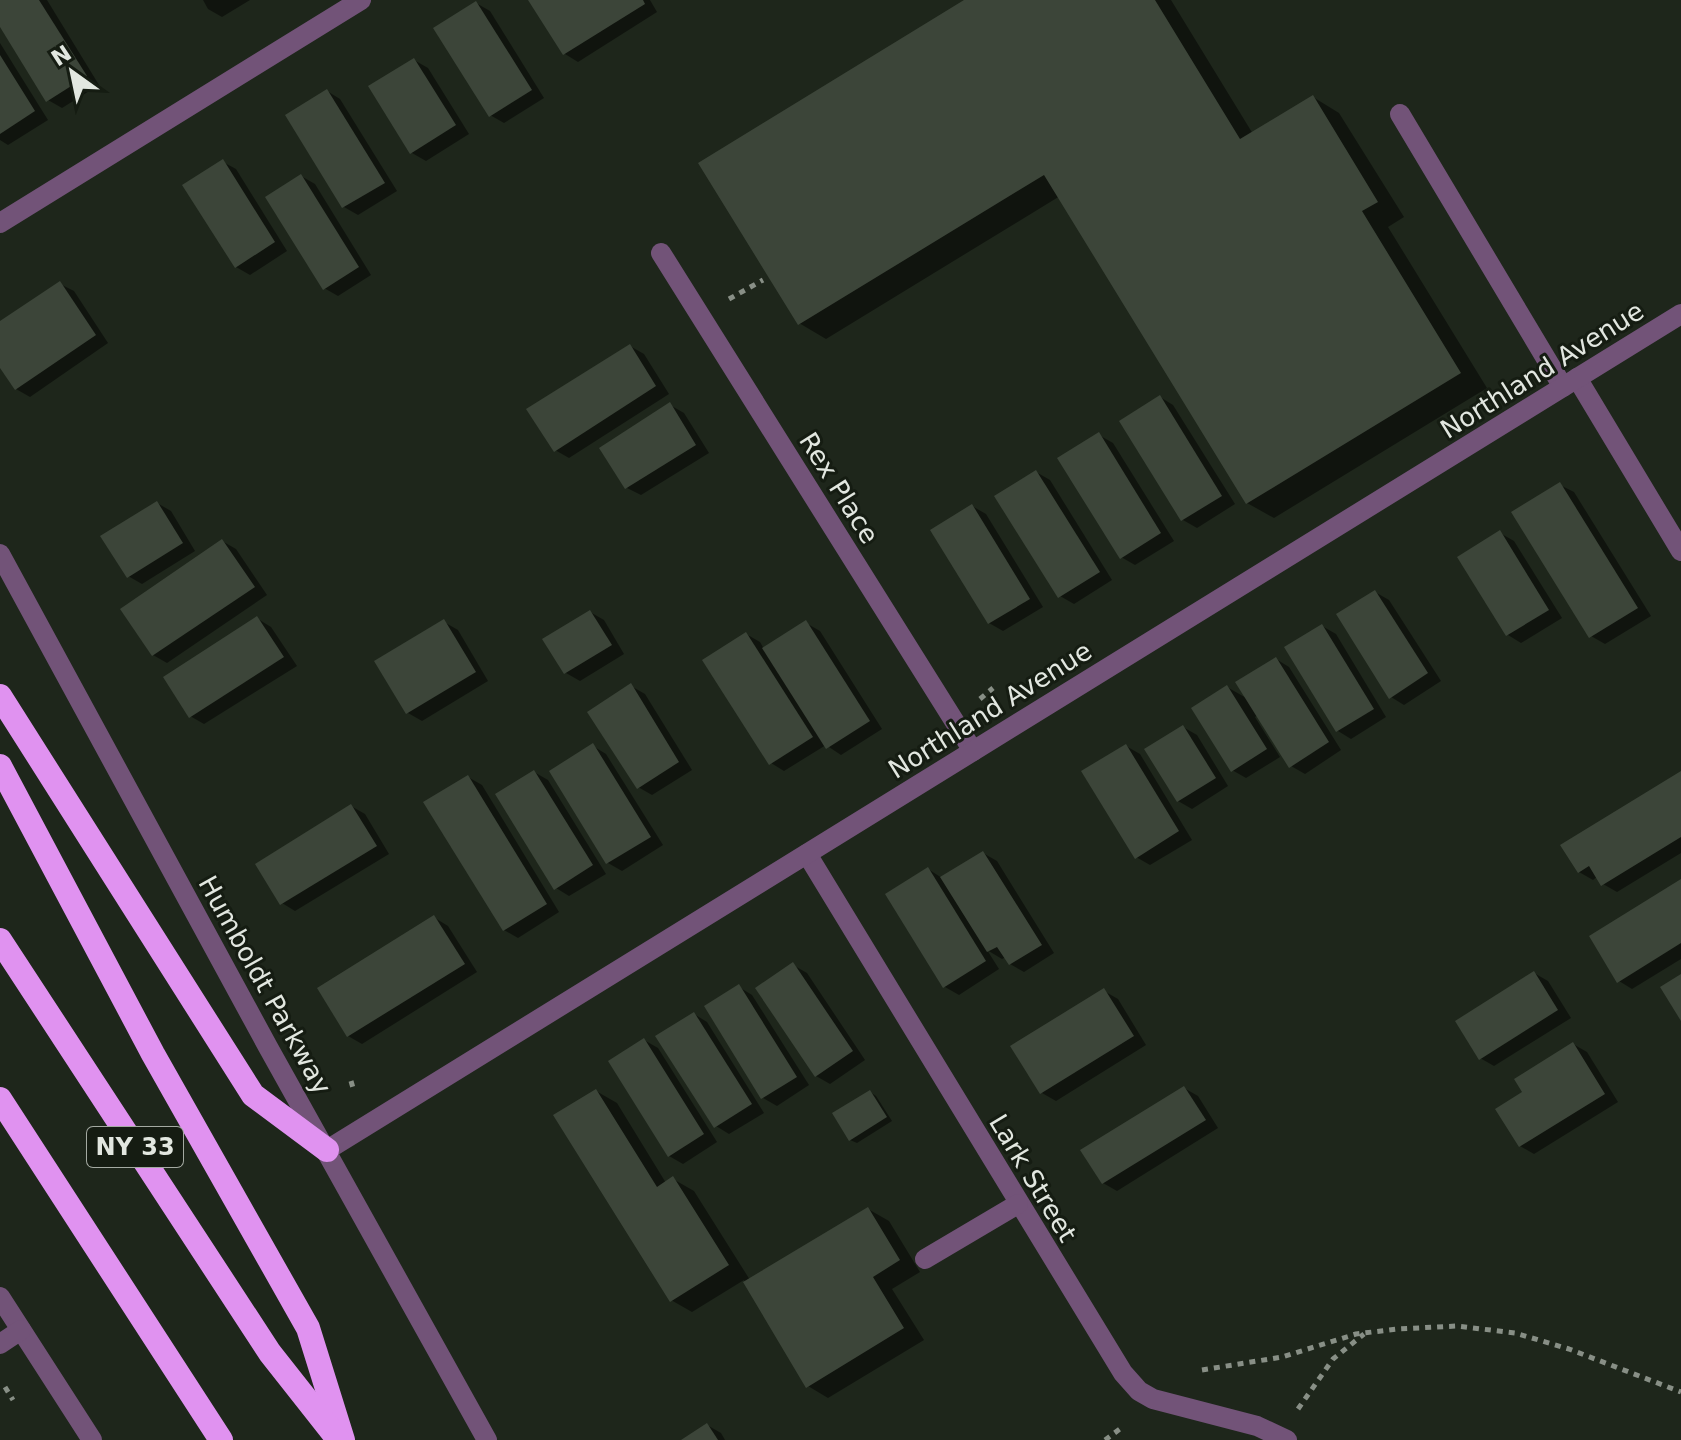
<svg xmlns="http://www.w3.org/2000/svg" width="1681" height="1440" font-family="'DejaVu Sans',sans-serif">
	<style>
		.shadow { fill: #0007 }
		.building { fill: #3c4539 }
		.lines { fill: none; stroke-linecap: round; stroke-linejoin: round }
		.path { stroke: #888f86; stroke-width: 5; stroke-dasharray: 6 6; stroke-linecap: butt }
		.minor { stroke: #725378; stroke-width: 20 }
		.highway { stroke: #e092f0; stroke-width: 24 }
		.labels { text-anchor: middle; stroke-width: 6; stroke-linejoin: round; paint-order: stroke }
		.shield { fill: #151c12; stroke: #a4aaa2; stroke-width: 2 }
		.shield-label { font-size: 24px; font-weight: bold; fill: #e2e7e0 }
		.street-label { font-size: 26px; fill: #e2e7e0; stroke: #151c12 }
	</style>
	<rect width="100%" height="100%" fill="#1e261b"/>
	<g class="shadow">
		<polygon points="0,0 47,0 99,85 62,108 48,100 0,24"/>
		<polygon points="203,0 250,0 222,17 208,9"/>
		<polygon points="530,0 650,0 657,12 578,62 565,54"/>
		<polygon points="968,0 1171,0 1253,134 1313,97 1339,113 1404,217 1388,227 1487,388 1274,518 1247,503 1060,196 826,339 799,323"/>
		<polygon points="476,3 490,11 544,98 504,123 490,115"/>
		<polygon points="0,43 48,120 8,145 0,140"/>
		<polygon points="414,60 428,68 469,134 426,161 412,153"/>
		<polygon points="327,91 340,99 397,191 358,215 344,207"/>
		<polygon points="223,162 236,169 287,251 250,275 236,267"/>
		<polygon points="301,176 315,184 371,275 338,296 324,288"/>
		<polygon points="60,284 74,291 108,343 30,397 16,389 0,365 0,324"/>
		<polygon points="630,346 644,354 669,394 569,458 555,450"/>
		<polygon points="1160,397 1173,405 1235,504 1197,528 1183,520"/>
		<polygon points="670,405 684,413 709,453 641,495 627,488"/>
		<polygon points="1099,435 1113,443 1174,541 1135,565 1121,557"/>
		<polygon points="1036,472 1050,480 1112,580 1074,604 1060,596"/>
		<polygon points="1560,485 1574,492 1651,616 1605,644 1591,636"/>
		<polygon points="157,503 171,511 195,551 142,584 128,576"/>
		<polygon points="972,506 986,514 1043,607 1003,631 989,623"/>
		<polygon points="1500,533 1514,541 1562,618 1521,643 1508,635"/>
		<polygon points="222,541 236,549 267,595 167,663 153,655"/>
		<polygon points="1375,592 1389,600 1441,681 1404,705 1391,697"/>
		<polygon points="590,612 604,620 624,654 580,681 566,673"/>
		<polygon points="258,619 271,627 297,666 204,724 190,716"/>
		<polygon points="444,622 458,630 488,681 422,721 408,713"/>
		<polygon points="806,623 820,631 882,729 841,755 826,745 784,771 771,763 746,634 760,642 764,649"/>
		<polygon points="1322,626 1336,634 1386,717 1351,739 1338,731"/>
		<polygon points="1276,659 1289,667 1341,750 1305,774 1291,766 1258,715 1255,717 1280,757 1246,778 1232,770 1227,687 1248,699"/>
		<polygon points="631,686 645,694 692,770 652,795 638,787"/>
		<polygon points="1183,727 1197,735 1228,786 1192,809 1178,801"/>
		<polygon points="593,746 606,754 663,845 622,871 608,863"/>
		<polygon points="1126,746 1140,754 1192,840 1150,865 1136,857"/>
		<polygon points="534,772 548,780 606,874 569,896 556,888"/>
		<polygon points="1681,773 1681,853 1617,892 1603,884 1598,876 1593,880 1579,872"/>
		<polygon points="468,777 482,785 559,912 518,938 504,930"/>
		<polygon points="351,806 365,814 389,854 295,911 282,903"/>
		<polygon points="983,853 997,861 1054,953 1024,972 1010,964 1006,957 1002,959 987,950 999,969 959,995 945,987 928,869 942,878"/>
		<polygon points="1681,881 1681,959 1632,989 1619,981"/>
		<polygon points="435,918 448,926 477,972 362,1044 348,1036"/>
		<polygon points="793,965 807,973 865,1060 830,1084 816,1076"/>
		<polygon points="1534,973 1548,981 1571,1018 1494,1066 1480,1058"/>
		<polygon points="739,987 752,995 809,1085 777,1106 763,1098"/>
		<polygon points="1104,991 1118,999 1146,1045 1056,1101 1042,1093"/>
		<polygon points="694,1014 707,1022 764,1113 729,1134 716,1126"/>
		<polygon points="644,1040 658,1048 717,1142 683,1164 669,1156"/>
		<polygon points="1573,1044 1587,1052 1618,1102 1534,1154 1520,1146 1525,1093"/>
		<polygon points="1184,1088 1198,1096 1218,1128 1117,1191 1103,1183"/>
		<polygon points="596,1091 617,1103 666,1183 673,1179 694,1191 750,1280 868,1209 889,1221 920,1272 892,1289 924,1340 828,1398 808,1386 744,1280 692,1312 671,1300"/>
		<polygon points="870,1092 876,1096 892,1121 857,1143 850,1140"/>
		<polygon points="707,1425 721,1433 725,1440 684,1440"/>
	</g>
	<g class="building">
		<polygon points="0,0 39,0 87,76 46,102 0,27"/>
		<polygon points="528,0 643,0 645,4 563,55"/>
		<polygon points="964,0 1155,0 1240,139 1313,95 1378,202 1362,211 1461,373 1246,504 1044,175 798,325 698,163"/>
		<polygon points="476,1 532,90 489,117 433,28"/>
		<polygon points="0,55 35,111 0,134"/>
		<polygon points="414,58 456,125 410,154 368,86"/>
		<polygon points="327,89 385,183 342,208 285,115"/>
		<polygon points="223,159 275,242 235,268 182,185"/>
		<polygon points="301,174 359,267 323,290 265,197"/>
		<polygon points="60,281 96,335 15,390 0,368 0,321"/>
		<polygon points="630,344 656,386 554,452 526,409"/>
		<polygon points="1160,395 1222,496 1181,521 1119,421"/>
		<polygon points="670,402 696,445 625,489 599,448"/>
		<polygon points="1099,432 1161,533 1120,559 1057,458"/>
		<polygon points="1036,470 1100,572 1058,598 994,496"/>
		<polygon points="1560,482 1638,608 1589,638 1511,512"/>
		<polygon points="157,501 183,543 127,578 100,536"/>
		<polygon points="972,504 1030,599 988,624 930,530"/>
		<polygon points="1500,530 1549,610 1506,636 1457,557"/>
		<polygon points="222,539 255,587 152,656 120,609"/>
		<polygon points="1375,590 1428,673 1389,699 1336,614"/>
		<polygon points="590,610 612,645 564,674 542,639"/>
		<polygon points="257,616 284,657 189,718 163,677"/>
		<polygon points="444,619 476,672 406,714 374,661"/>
		<polygon points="806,620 870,721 826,749 762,648"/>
		<polygon points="1322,624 1374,709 1336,732 1284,647"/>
		<polygon points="746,632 813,737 769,765 702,660"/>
		<polygon points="1276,657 1329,742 1289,768 1235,682"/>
		<polygon points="631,683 679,762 637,789 587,712"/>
		<polygon points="1227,685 1267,749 1231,772 1191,708"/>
		<polygon points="1183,725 1216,778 1177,802 1144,749"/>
		<polygon points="593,743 651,837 606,864 549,771"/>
		<polygon points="1126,744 1179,831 1135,859 1081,771"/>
		<polygon points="534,770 593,865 554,890 495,794"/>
		<polygon points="1681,771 1681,837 1601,886 1589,866 1578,873 1560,845"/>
		<polygon points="468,775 547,904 503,931 423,802"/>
		<polygon points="351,804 377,846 280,905 255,864"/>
		<polygon points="983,851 1042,945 1009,965 997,947 987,952 940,877"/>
		<polygon points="928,867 986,961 943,988 885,894"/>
		<polygon points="1681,879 1681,943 1617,983 1589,936"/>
		<polygon points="434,915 465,964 347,1037 317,988"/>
		<polygon points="793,962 853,1051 815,1077 755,988"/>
		<polygon points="1534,971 1558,1010 1479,1060 1455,1021"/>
		<polygon points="1681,974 1681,1021 1660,987"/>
		<polygon points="739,984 797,1077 761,1099 704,1006"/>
		<polygon points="1104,988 1134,1036 1040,1094 1010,1046"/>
		<polygon points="694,1012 752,1104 714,1128 655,1036"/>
		<polygon points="644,1038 704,1134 668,1157 608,1061"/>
		<polygon points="1573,1042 1605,1094 1519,1147 1495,1109 1522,1092 1514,1079"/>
		<polygon points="1184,1086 1206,1120 1102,1184 1080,1150"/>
		<polygon points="596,1089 657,1187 673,1176 729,1265 670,1302 553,1115"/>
		<polygon points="870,1090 887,1117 849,1141 832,1113"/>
		<polygon points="868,1207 900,1260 873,1277 904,1328 806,1388 743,1282"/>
		<polygon points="707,1423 718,1440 681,1440"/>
	</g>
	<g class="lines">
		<g class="path">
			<polyline points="729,299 763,280"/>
			<polyline points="980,699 993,688"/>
			<polyline points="351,1081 353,1088"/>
			<polyline points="1202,1370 1282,1357 1356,1334 1397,1329 1457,1326 1515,1333 1569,1349 1681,1392"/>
			<polyline points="5,1387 13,1400"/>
			<polyline points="1298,1409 1333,1359 1364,1334"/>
			<polyline points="1105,1440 1124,1426"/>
		</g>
		<g class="minor">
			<polyline points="1400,114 1563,387"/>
			<polyline points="0,223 361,0"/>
			<polyline points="661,253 973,751"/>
			<polyline points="1577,378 1681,551"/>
			<polyline points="0,554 268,1047 487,1440"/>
			<polyline points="807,854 1123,1373 1139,1391 1153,1399 1257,1426 1287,1440"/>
			<polyline points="327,1150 1681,314"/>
			<polyline points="925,1259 1018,1204"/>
			<polyline points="0,1297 92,1440"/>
			<polyline points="0,1344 21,1330"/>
		</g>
		<g class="highway">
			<polyline points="0,696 253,1095 327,1150"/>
			<polyline points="0,766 153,1054 308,1328 343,1440"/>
			<polyline points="0,940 270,1353 337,1438"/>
			<polyline points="0,1099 221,1440"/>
		</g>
	</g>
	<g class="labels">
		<rect class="shield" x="87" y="1127" width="96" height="40" rx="6"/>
		<g class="shield-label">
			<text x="135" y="1155">NY 33</text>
		</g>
		<g class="street-label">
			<text transform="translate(1542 370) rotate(-32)" y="9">Northland Avenue</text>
			<text transform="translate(839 488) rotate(58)" y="9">Rex Place</text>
			<text transform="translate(990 710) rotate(-32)" y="9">Northland Avenue</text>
			<text transform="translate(265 985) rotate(61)" y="9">Humboldt Parkway</text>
			<text transform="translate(1033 1178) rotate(59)" y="9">Lark Street</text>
		</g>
	</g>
	<g transform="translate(72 72) rotate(327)" stroke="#151c12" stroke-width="6" paint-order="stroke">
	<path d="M0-6L14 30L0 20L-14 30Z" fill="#e2e7e0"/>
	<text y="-12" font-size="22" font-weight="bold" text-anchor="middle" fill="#e2e7e0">N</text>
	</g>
</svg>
